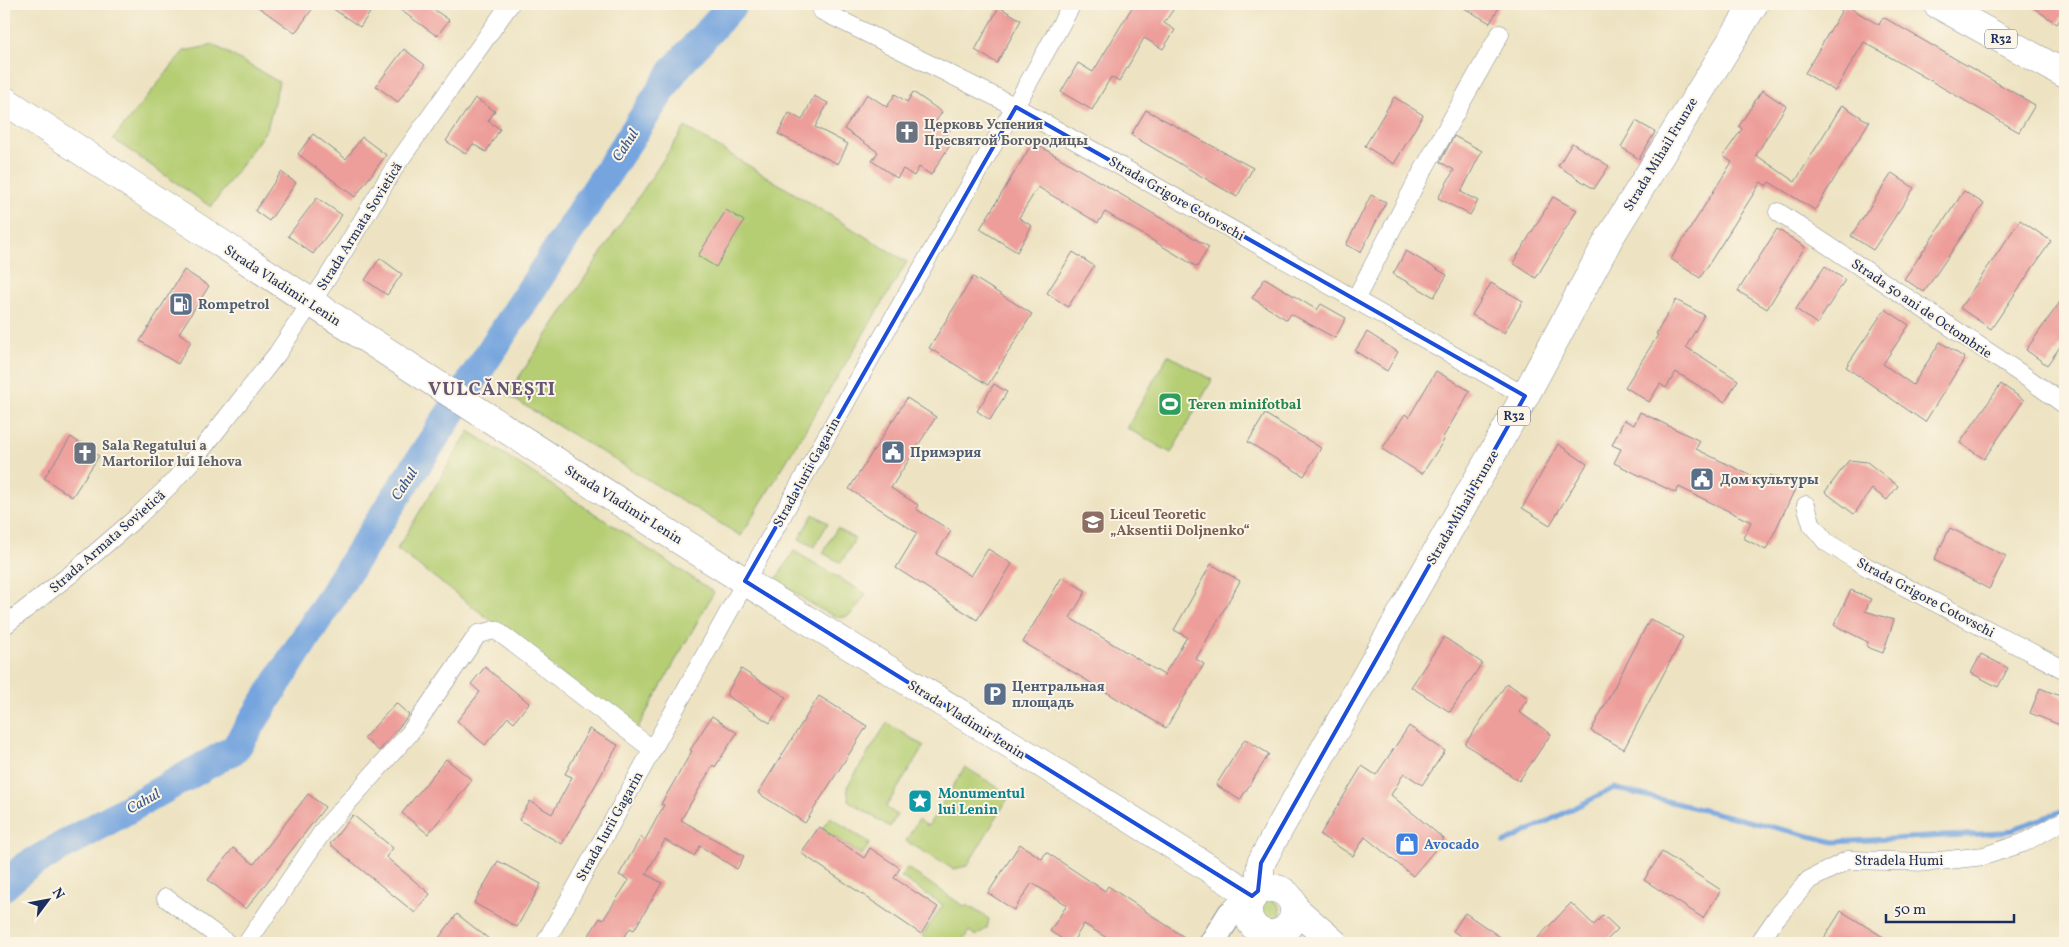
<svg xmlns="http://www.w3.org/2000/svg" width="2069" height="947" font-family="Vollkorn,serif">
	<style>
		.green { fill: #b5ce73; stroke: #687e68 }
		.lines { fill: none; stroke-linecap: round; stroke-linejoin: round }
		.stream { stroke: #74a4de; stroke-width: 5 }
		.river { stroke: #74a4de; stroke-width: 30 }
		.building { fill: #ed9d9a }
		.minor-casing { stroke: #848990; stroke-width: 19 }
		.secondary-casing { stroke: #848990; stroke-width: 27 }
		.primary-casing { stroke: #848990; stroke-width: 29 }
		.minor { stroke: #fff; stroke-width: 18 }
		.secondary { stroke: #fff; stroke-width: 25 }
		.primary { stroke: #fff; stroke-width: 28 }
		.marked { fill: none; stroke: #1d4ed8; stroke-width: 4; stroke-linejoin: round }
		.labels { text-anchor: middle; stroke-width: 4; stroke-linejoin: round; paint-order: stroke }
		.shield { fill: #fcf5e5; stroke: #5e6a86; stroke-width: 1 }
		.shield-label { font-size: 12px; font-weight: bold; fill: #1b2f5e }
		.worship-label { font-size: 14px; font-weight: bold; fill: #5b616d; stroke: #fcf5e5; text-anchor: start }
		.street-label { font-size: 14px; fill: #1b2f5e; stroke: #fcf5e5 }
		.service-label { font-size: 14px; font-weight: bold; fill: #4e5e75; stroke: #fcf5e5; text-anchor: start }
		.leisure-label { font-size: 14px; font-weight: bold; fill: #27864d; stroke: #fcf5e5; text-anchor: start }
		.education-label { font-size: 14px; font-weight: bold; fill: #785e54; stroke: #fcf5e5; text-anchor: start }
		.culture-label { font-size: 14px; font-weight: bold; fill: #0d838f; stroke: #fcf5e5; text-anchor: start }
		.shop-label { font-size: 14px; font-weight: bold; fill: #366cbe; stroke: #fcf5e5; text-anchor: start }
		.water-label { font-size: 15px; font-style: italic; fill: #3a588b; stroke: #fcf5e5 }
		.district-label { font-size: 19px; font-weight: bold; letter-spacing: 1px; fill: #645673; stroke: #fcf5e5 }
	</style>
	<rect width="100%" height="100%" fill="#fcf5e5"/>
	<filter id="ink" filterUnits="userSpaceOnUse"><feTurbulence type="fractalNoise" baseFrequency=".02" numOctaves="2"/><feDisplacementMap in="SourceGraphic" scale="10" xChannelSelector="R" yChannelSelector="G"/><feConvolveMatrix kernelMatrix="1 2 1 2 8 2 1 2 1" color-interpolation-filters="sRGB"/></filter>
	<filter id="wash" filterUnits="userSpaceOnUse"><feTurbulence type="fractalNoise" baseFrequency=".0096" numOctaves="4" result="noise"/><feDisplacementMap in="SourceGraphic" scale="20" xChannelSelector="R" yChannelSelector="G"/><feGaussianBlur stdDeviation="1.12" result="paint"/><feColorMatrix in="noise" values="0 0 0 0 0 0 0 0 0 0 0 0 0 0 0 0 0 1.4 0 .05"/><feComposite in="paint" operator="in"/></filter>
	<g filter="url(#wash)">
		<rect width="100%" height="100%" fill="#ede3c2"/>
		<g class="green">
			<polygon points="214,45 279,82 267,129 211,207 113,139 184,51"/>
			<polygon points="685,127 907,262 741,536 507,395"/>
			<polygon points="1168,355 1212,380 1171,453 1127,428"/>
			<polygon points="469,431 714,592 636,731 397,549"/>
			<polygon points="813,514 828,523 814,547 799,539"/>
			<polygon points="837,528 855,539 841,563 823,553"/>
			<path d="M794,551L866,594C861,601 854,615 845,617C829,620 791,589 776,580Z"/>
			<polygon points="887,723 924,746 886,807 897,815 890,827 849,801 847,787"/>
			<polygon points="965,767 1010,795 967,866 953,869 906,841 918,820 928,826"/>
			<polygon points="830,817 870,843 862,855 822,829"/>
			<polygon points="907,868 965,907 967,905 989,919 987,928 976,936 969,931 961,943 933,943 922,936 943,905 901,877"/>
			<circle cx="1269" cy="911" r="11"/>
		</g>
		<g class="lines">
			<polyline class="stream" points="1504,843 1614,788 1834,842 2002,833 2065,810"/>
			<polyline class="river" points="4,886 25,867 235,749 365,544 675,69 733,4"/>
		</g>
		<g id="blocks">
			<g class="building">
				<polygon points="254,4 316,4 295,33"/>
				<polygon points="326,4 376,4 360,27"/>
				<polygon points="392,4 426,4 449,20 437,36"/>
				<polygon points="1134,4 1177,4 1164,23 1175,30 1163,49 1144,38 1119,82 1111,77 1092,110 1061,92 1078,63 1093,72"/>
				<polygon points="1457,4 1501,4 1490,23"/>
				<polygon points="2028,4 2065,4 2065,12 2057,24"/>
				<polygon points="1845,5 1879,25 1883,17 2035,105 2019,132 1864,42 1835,91 1805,73"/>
				<polygon points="999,7 1021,20 997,63 975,50"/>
				<polygon points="404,49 425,65 398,102 376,86"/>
				<polygon points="1762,90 1786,106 1756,155 1795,182 1842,105 1869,122 1815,210 1769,182 1766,186 1761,182 1700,278 1671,259 1732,162 1723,156 1742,129 1739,126"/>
				<polygon points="913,92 942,112 936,121 950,130 943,141 950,145 931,175 919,167 914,176 903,169 897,178 872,161 878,152 844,129 867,94 887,107 895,94 907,102"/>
				<polygon points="814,96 828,103 815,127 848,144 838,164 778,134 789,113 802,120"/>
				<polygon points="1394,97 1423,115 1394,164 1365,146"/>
				<polygon points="475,98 495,111 488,121 500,129 486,152 473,144 466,154 446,141"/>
				<polygon points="1146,110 1253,168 1237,197 1131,135"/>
				<polygon points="1636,121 1655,132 1639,159 1621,147"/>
				<polygon points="313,134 346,159 362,137 386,155 355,197 298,154"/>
				<polygon points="1454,136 1482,151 1461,192 1478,201 1470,215 1438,198 1454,170 1440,162"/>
				<polygon points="1033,142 1209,247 1197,267 1105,212 1098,223 1038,187 1019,218 1032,226 1017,252 980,229"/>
				<polygon points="1572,143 1609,166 1594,189 1558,166"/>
				<polygon points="281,172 296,183 269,221 255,211"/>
				<polygon points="1892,173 1914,188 1873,250 1851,236"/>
				<polygon points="1964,191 1984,204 1924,292 1904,279"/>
				<polygon points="1371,195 1386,202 1361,252 1346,245"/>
				<polygon points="1553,197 1577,210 1536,278 1513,263"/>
				<polygon points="317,198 342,215 313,254 288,236"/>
				<polygon points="726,210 744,221 716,267 698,256"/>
				<polygon points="2020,220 2051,241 1991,329 1960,308"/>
				<polygon points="1777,229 1805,247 1767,309 1738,291"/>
				<polygon points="1406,251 1447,275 1434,297 1393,274"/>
				<polygon points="1073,252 1094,266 1068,307 1047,293"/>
				<polygon points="380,258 402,274 387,295 365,280"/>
				<polygon points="1825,266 1845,280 1817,324 1796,309"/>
				<polygon points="184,270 209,286 179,333 191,341 178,364 140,341"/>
				<polygon points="973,277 1032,314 988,385 929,348"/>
				<polygon points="1265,278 1317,310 1321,304 1346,318 1335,338 1291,314 1287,320 1252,298"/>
				<polygon points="1491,283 1523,301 1504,333 1472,315"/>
				<polygon points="2065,295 2065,340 2047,365 2026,350"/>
				<polygon points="1676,300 1704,315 1686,347 1738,380 1725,402 1676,372 1666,388 1660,384 1649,402 1625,387 1658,335 1656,334"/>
				<polygon points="1885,309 1909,325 1883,364 1913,385 1940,342 1965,358 1925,422 1846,367"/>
				<polygon points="1367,332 1398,352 1387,371 1355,351"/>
				<polygon points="1436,371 1470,391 1442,439 1444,440 1422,474 1382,449 1405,414 1409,417"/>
				<polygon points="994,384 1007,392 990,420 977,411"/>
				<polygon points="2001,384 2024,400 1984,459 1960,443"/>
				<polygon points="907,398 936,417 891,488 918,505 916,509 951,531 936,554 971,576 988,549 1012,564 977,620 896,568 917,533 849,489"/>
				<polygon points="1640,412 1700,441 1696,449 1766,483 1770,475 1796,487 1766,550 1743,538 1751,522 1679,487 1676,493 1614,463 1621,449 1612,445 1624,420 1634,425"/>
				<polygon points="1265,414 1321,448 1304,476 1248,442"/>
				<polygon points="71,437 99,456 72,497 44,478"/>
				<polygon points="1558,444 1587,464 1550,525 1522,508"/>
				<polygon points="1849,460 1867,462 1898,486 1887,500 1872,489 1854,514 1825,492"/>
				<polygon points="1950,528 2006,556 1989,589 1934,560"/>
				<polygon points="1211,564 1240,581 1196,659 1204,664 1166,728 1023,642 1062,577 1086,591 1070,618 1164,675 1187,637 1174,630"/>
				<polygon points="1851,590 1871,599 1865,611 1894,620 1883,653 1867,647 1868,642 1834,625"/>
				<polygon points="1650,619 1683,637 1624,749 1591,731"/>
				<polygon points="1444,637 1482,663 1450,712 1411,687"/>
				<polygon points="1981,654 2008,668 1998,687 1971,673"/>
				<polygon points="485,667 529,703 514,722 508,717 485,745 457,721 480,692 471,684"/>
				<polygon points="741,669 786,697 770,723 726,695"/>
				<polygon points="1507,683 1528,698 1519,712 1551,734 1519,781 1465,744"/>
				<polygon points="2040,688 2065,698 2065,727 2030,713"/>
				<polygon points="819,696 867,726 805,823 758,793"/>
				<polygon points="396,703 409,715 379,751 364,738"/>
				<polygon points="712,716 737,733 715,767 713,765 681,820 744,856 737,869 700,846 694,856 665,840 646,874 662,883 634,930 630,928 621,943 584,943 600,918 603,920 629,880 619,875 641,837 645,840 664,805 661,804 692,751 690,750"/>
				<polygon points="1409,726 1445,751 1422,785 1404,773 1391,795 1444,839 1413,876 1365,837 1353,856 1320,835 1362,766 1376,775"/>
				<polygon points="589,729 618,745 562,844 519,820 530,801 552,814 572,777 565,774"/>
				<polygon points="1245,739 1269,754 1240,800 1216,785"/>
				<polygon points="446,759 472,780 428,834 402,813"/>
				<polygon points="308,794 325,807 246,909 208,880 233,848 254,864"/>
				<polygon points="353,815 393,848 386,857 430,894 415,913 330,844"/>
				<polygon points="819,827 864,858 870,848 900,868 894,878 938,907 921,934 801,853"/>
				<polygon points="1020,844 1042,859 1046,852 1105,891 1108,886 1193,943 1115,943 1084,924 1072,943 1068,943 1050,931 1067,905 1032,883 1014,910 988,893"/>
				<polygon points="1662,852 1721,890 1703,918 1644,880"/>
				<polygon points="498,861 541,884 517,927 474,903"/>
				<polygon points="1571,903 1594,925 1603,915 1618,929 1604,943 1533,943"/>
				<polygon points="1841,911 1893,943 1821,943"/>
				<polygon points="1465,913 1509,943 1470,943 1453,931"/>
				<polygon points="457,914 471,925 494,943 435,943"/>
			</g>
		</g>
	</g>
	<g filter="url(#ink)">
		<use href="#blocks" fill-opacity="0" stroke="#848990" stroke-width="1"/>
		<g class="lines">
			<g class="minor-casing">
				<g id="minor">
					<polyline points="822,11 1016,107 1525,396"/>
					<polyline points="1778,212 2026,377 2065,405"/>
					<polyline points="1355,300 1417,181 1500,34"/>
					<polyline points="1806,505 1812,525 1826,542 1867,567 2065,670"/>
					<polyline points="4,626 71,574 136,518 170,485 198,454 277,354 328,277 396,165 510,4"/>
					<polyline points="166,898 227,943"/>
					<polyline points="247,943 325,828 409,734 478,634 496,630 652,749"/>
					<path d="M545,943C651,751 758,558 866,366C934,245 1006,126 1072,4"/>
					<polyline points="1759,943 1777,917 1809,880 1848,860 1931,862 1984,856 2023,843 2065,820"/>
				</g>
			</g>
			<g class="secondary-casing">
				<g id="secondary">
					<polyline points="1212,943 1230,914 1252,896"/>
					<polyline points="1279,943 1283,932"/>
				</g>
			</g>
			<g class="primary-casing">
				<g id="primary">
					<polyline points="1937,4 2065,74"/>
					<path d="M4,100C250,263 496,425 746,582C915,687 1086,788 1252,896"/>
					<circle cx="1271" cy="911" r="23"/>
					<polyline points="1258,891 1261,863 1278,831 1525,396 1610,237 1754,4"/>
					<polyline points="1294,908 1334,943"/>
				</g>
			</g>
			<use href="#minor" class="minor"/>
			<use href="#secondary" class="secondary"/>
			<use href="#primary" class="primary"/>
		</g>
	</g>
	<path class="marked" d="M1016,107L1525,396L1261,863L1258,891L1252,896L745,581Z"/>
	<defs>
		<g id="church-square" transform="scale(1.25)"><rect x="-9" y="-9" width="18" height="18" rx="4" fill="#6b7280" stroke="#fcf5e5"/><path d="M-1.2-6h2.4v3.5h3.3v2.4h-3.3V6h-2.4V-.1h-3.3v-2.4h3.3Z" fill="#fff"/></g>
		<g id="fuel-square" transform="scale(1.25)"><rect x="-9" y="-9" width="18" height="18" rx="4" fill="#5c6f8a" stroke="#fcf5e5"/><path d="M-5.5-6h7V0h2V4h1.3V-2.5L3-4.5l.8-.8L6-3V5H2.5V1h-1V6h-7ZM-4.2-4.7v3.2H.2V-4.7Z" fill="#fff"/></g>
		<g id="stadium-square" transform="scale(1.25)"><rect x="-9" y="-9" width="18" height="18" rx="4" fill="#2e9e5b" stroke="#fcf5e5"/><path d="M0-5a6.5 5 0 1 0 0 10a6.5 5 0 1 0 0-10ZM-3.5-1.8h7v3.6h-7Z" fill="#fff"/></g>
		<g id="civic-square" transform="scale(1.25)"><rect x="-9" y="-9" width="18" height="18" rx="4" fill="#5c6f8a" stroke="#fcf5e5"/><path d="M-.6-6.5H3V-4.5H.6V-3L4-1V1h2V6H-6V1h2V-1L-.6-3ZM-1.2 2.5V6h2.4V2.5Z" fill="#fff"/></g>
		<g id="school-square" transform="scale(1.25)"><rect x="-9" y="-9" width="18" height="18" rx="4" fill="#8d6e63" stroke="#fcf5e5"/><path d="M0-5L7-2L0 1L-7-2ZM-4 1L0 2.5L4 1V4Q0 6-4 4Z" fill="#fff"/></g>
		<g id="parking-square" transform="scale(1.25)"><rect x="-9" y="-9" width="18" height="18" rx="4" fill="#5c6f8a" stroke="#fcf5e5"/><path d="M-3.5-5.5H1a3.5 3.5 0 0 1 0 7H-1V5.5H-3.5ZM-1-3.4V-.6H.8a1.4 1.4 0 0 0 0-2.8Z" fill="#fff"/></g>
		<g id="sight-square" transform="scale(1.25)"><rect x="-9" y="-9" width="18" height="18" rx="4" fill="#0f9aa8" stroke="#fcf5e5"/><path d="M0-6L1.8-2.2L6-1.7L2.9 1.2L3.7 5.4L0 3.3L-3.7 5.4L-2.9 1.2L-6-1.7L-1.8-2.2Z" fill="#fff"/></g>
		<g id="shop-square" transform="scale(1.25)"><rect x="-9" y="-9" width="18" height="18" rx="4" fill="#3f7fe0" stroke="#fcf5e5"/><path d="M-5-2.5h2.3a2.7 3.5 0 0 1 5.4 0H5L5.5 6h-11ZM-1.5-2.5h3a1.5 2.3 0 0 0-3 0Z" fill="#fff"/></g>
	</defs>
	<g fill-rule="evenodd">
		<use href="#church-square" x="907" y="132"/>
		<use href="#fuel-square" x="181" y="304"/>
		<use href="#stadium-square" x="1170" y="404"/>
		<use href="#civic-square" x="893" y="452"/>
		<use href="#church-square" x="85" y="453"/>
		<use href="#civic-square" x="1702" y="479"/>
		<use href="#school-square" x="1093" y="522"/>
		<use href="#parking-square" x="995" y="694"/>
		<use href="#sight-square" x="920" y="801"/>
		<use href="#shop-square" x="1407" y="844"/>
	</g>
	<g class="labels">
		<g class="shield">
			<rect x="1985" y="29.5" width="32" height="19" rx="4"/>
			<rect x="1498" y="406.5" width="32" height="19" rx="4"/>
		</g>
		<g class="shield-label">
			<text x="2001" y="43">R32</text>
			<text x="1514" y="420">R32</text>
		</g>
		<g class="worship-label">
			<text x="924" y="129">Церковь Успения<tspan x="924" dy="16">Пресвятой Богородицы</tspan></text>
			<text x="102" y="450">Sala Regatului a<tspan x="102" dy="16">Martorilor lui Iehova</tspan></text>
		</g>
		<g class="street-label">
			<text transform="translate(1660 154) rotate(-59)" y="5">Strada Mihail Frunze</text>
			<text transform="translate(1177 198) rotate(30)" y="5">Strada Grigore Cotovschi</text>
			<text transform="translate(359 226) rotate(-58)" y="5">Strada Armata Sovietică</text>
			<text transform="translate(283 285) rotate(33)" y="5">Strada Vladimir Lenin</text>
			<text transform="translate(1922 308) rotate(34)" y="5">Strada 50 ani de Octombrie</text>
			<text transform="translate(806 472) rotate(-61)" y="5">Strada Iurii Gagarin</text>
			<text transform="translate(624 504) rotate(32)" y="5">Strada Vladimir Lenin</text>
			<text transform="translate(1462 507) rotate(-60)" y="5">Strada Mihail Frunze</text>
			<text transform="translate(107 541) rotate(-41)" y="5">Strada Armata Sovietică</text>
			<text transform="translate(1926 597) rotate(28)" y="5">Strada Grigore Cotovschi</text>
			<text transform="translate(967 719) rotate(32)" y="5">Strada Vladimir Lenin</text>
			<text transform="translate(609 826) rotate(-61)" y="5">Strada Iurii Gagarin</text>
			<text x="1899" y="865">Stradela Humi</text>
		</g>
		<g class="service-label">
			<text x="198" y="309">Rompetrol</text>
			<text x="910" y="457">Примэрия</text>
			<text x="1720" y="484">Дом культуры</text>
			<text x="1012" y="691">Центральная<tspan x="1012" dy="16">площадь</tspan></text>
		</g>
		<g class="leisure-label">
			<text x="1188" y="409">Teren minifotbal</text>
		</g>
		<g class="education-label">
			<text x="1110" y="519">Liceul Teoretic<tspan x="1110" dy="16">„Aksentii Doljnenko“</tspan></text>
		</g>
		<g class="culture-label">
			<text x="938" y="798">Monumentul<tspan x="938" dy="16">lui Lenin</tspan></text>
		</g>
		<g class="shop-label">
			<text x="1424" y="849">Avocado</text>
		</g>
		<g class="water-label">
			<text transform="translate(625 145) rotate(-57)" y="5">Cahul</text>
			<text transform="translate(404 484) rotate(-57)" y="5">Cahul</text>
			<text transform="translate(143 801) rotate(-29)" y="5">Cahul</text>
		</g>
		<g class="district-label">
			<text x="492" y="395">VULCĂNEȘTI</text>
		</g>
	</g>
	<rect width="2069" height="947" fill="none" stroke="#fcf5e5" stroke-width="20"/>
	<g transform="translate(48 900) rotate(58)" stroke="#fcf5e5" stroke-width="4" paint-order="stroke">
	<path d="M0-4L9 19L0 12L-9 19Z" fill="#1b2f5e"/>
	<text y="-8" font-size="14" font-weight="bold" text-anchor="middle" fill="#1b2f5e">N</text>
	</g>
	<path d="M1886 914v8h128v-8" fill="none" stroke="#1b2f5e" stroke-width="2.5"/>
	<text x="1894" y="914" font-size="15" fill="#1b2f5e" stroke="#fcf5e5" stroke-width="4" paint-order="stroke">50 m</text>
</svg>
